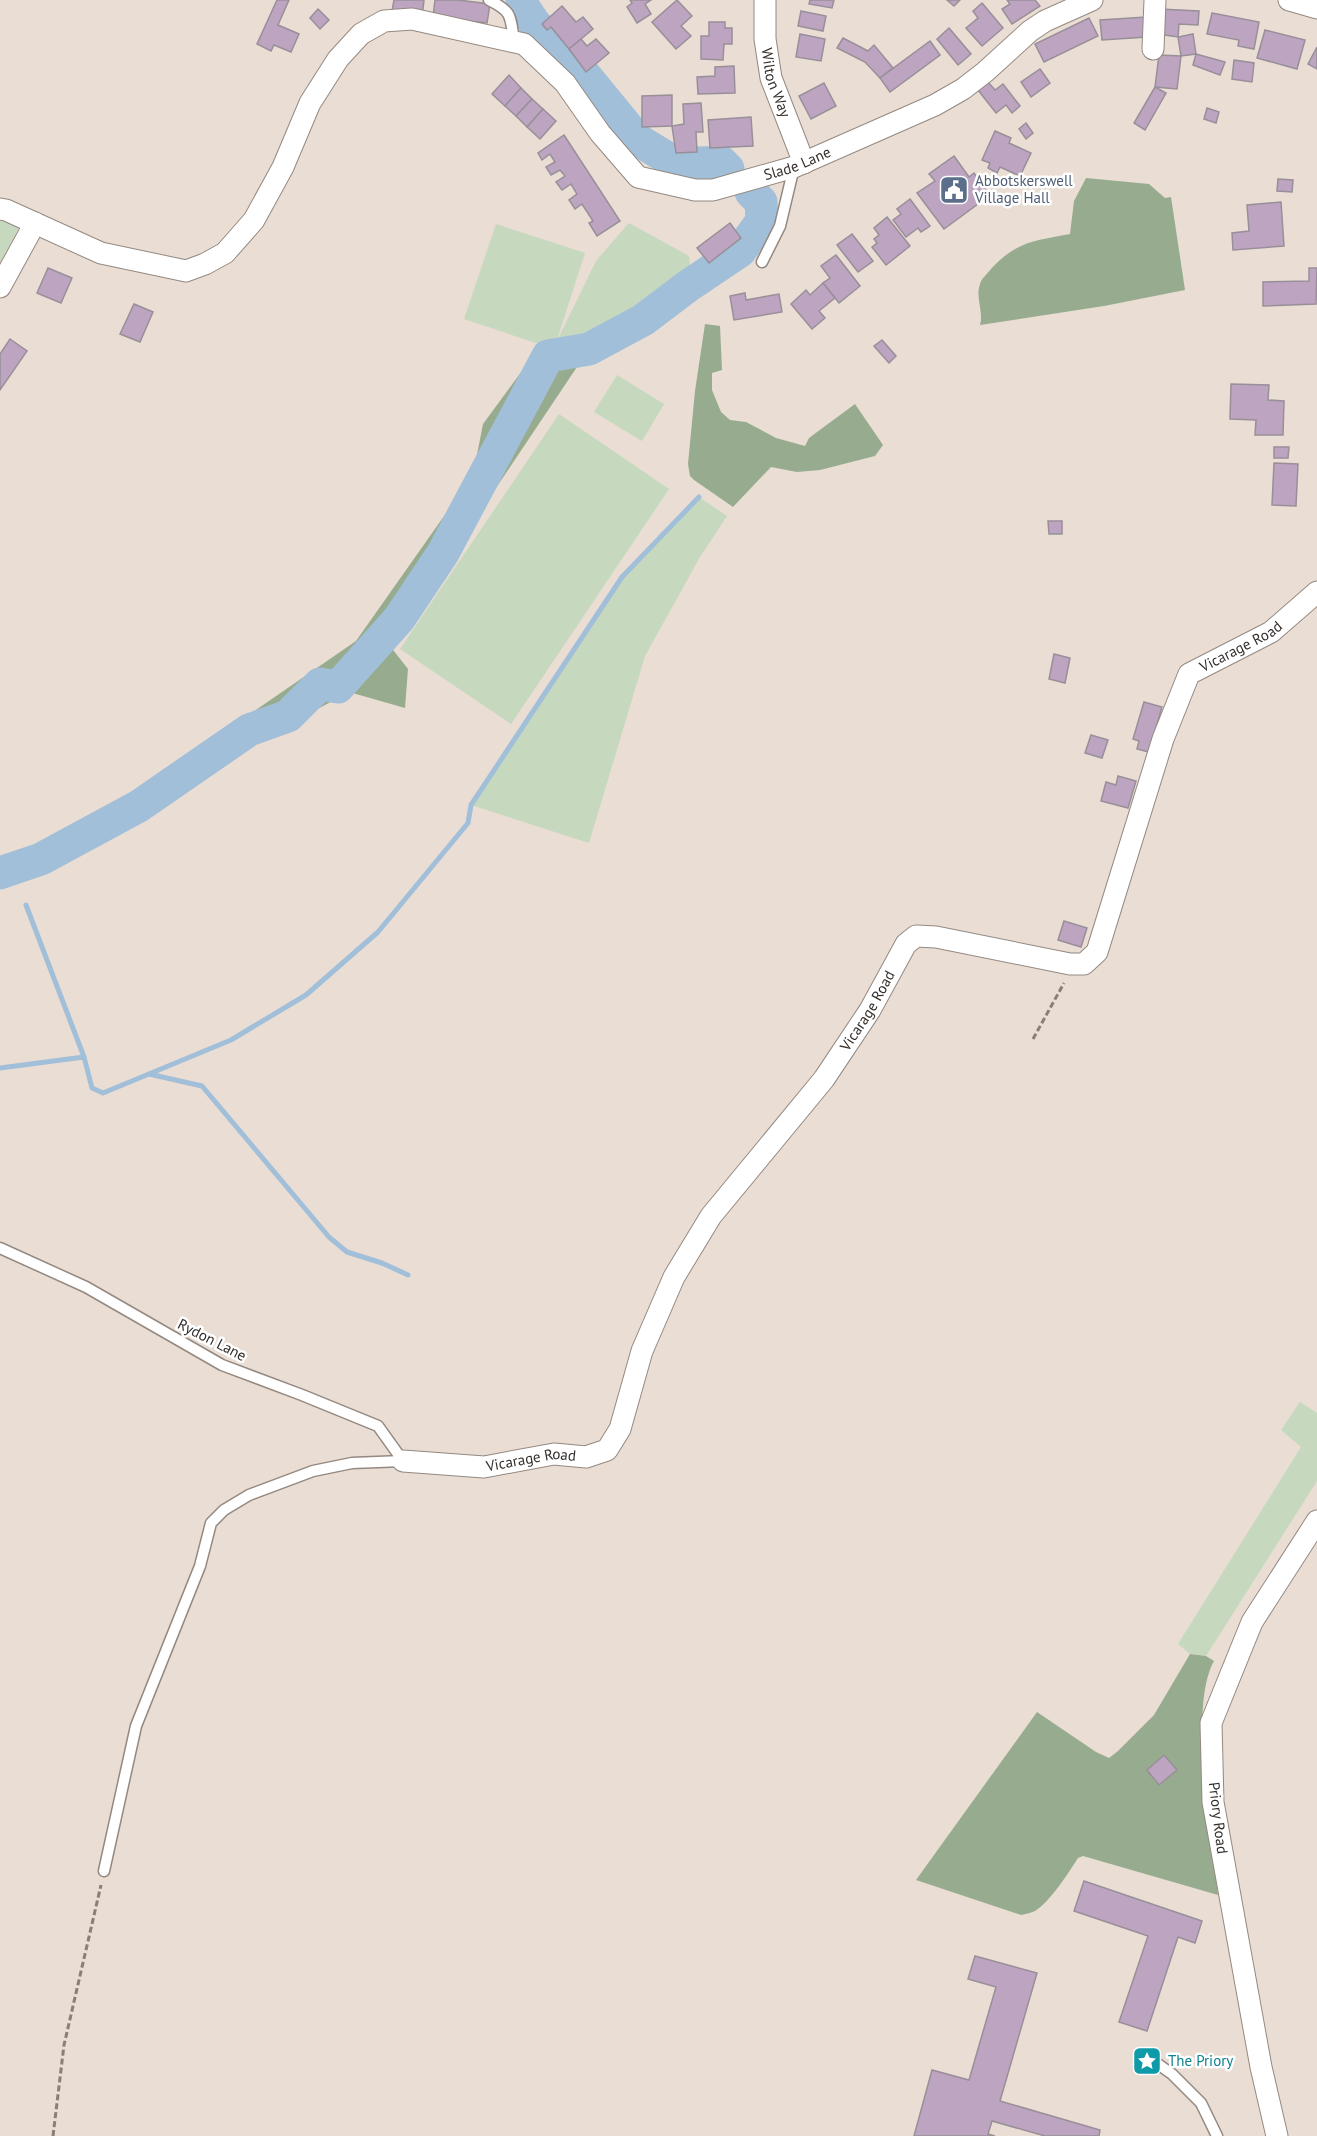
<svg xmlns="http://www.w3.org/2000/svg" width="1317" height="2136" font-family="'PT Sans',sans-serif">
	<style>
		.green { fill: #c6d8be }
		.forest { fill: #97ac8e }
		.lines { fill: none; stroke-linecap: round; stroke-linejoin: round }
		.stream { stroke: #a2bfd9; stroke-width: 5 }
		.river { stroke: #a2bfd9; stroke-width: 33 }
		.building { fill: #bda4c1; stroke: #988f99; stroke-width: 1.5 }
		.lane-casing { stroke: #948981; stroke-width: 13 }
		.street-casing { stroke: #948981; stroke-width: 23 }
		.path { stroke: #877f79; stroke-width: 3; stroke-dasharray: 6 3; stroke-linecap: butt }
		.lane { stroke: #fff; stroke-width: 10 }
		.street { stroke: #fff; stroke-width: 21 }
		.labels { text-anchor: middle; stroke-width: 5; stroke-linejoin: round; paint-order: stroke }
		.street-label { font-size: 15px; fill: #332e2b; stroke: #fff }
		.service-label { font-size: 15px; fill: #4e5e75; stroke: #fff; text-anchor: start }
		.culture-label { font-size: 15px; fill: #0d838f; stroke: #fff; text-anchor: start }
	</style>
	<rect width="100%" height="100%" fill="#e9ddd4"/>
	<g class="green">
		<polygon points="0,217 19,227 0,263"/>
		<polygon points="629,223 689,256 691,275 688,286 643,320 589,349 558,339 596,261"/>
		<polygon points="496,224 585,253 554,349 464,319"/>
		<polygon points="617,375 664,404 642,441 594,412"/>
		<polygon points="559,414 669,489 511,724 400,649"/>
		<polygon points="699,497 727,516 700,557 645,656 589,843 471,805 622,577"/>
		<polygon points="1300,1402 1317,1413 1317,1481 1206,1656 1190,1654 1178,1644 1301,1447 1281,1430"/>
	</g>
	<g class="forest">
		<path d="M1086,178L1149,184L1165,198L1171,197L1185,290L1104,306L980,325C984,312 975,298 980,284C981,279 988,273 991,269C1017,241 1034,241 1070,234L1074,201Z"/>
		<polygon points="705,324 720,326 722,370 712,373 712,390 721,412 730,420 746,422 776,438 805,446 809,438 855,404 883,445 875,456 820,470 797,472 771,467 733,507 694,480 690,476 688,464 695,391"/>
		<polygon points="558,339 589,349 390,646 408,669 405,708 349,692 194,776 92,847 17,883 0,887 0,864 63,843 356,641 473,475 483,424 541,345"/>
		<path d="M1190,1654L1206,1656L1214,1661C1188,1707 1212,1839 1218,1895L1083,1856L1078,1858C1069,1872 1050,1902 1035,1911C1031,1913 1025,1914 1021,1915L916,1880L1037,1712L1096,1752L1109,1758L1118,1751L1154,1715Z"/>
	</g>
	<g class="lines">
		<g class="stream">
			<polyline points="26,905 84,1057"/>
			<polyline points="0,1068 84,1057 92,1088 103,1093 231,1040 306,995 378,932 468,823 471,805 622,577 699,497"/>
			<polyline points="149,1074 202,1086 329,1237 347,1252 382,1263 408,1275"/>
		</g>
		<g class="river">
			<polyline points="522,0 524,8 535,24 583,73 638,140 669,159 700,163 721,162 728,169"/>
			<polyline points="0,873 41,859 139,806 249,730 288,716 320,684 338,687 399,619 443,553 548,356 589,349 643,320 688,286 740,251 762,221 761,202 751,192"/>
		</g>
	</g>
	<g class="building">
		<polygon points="277,0 289,0 278,25 299,34 291,52 274,45 271,51 257,44"/>
		<polygon points="394,0 424,0 422,17 392,11"/>
		<polygon points="435,0 458,0 490,4 487,23 433,17"/>
		<polygon points="630,0 651,0 645,4 651,14 637,23 627,7 632,3"/>
		<polygon points="677,0 692,16 681,26 691,36 676,49 652,22"/>
		<polygon points="810,0 834,0 832,8 809,4"/>
		<polygon points="947,0 960,0 954,6"/>
		<polygon points="1007,0 1035,0 1040,6 1012,24 1002,9 1010,4"/>
		<polygon points="982,3 1003,28 982,46 966,28 978,18 973,11"/>
		<polygon points="562,6 576,22 583,17 593,29 569,49 551,27 547,30 542,24"/>
		<polygon points="318,9 329,20 320,29 310,18"/>
		<polygon points="1159,9 1199,11 1198,25 1179,24 1178,37 1158,34"/>
		<polygon points="801,11 826,16 823,31 798,26"/>
		<polygon points="1212,13 1259,22 1254,49 1238,46 1239,40 1207,34"/>
		<polygon points="1146,17 1147,37 1102,40 1100,20"/>
		<polygon points="1089,18 1098,36 1044,62 1035,44"/>
		<polygon points="709,22 725,22 725,28 732,28 732,44 724,44 723,60 701,59 701,36 709,36"/>
		<polygon points="949,28 971,54 958,65 937,39"/>
		<polygon points="1265,30 1305,40 1297,69 1257,58"/>
		<polygon points="800,34 825,39 821,61 796,57"/>
		<polygon points="1193,34 1196,54 1181,56 1178,37"/>
		<polygon points="843,38 868,51 874,45 893,68 880,78 865,62 837,48"/>
		<polygon points="581,39 587,46 596,39 609,53 586,72 569,49"/>
		<polygon points="930,41 940,55 890,92 880,78"/>
		<polygon points="1317,47 1317,69 1308,64"/>
		<polygon points="1196,54 1225,62 1220,75 1193,65"/>
		<polygon points="1159,55 1181,56 1177,89 1155,87"/>
		<polygon points="1234,60 1254,63 1252,82 1232,79"/>
		<polygon points="734,66 735,93 698,94 697,77 715,76 715,67"/>
		<polygon points="1040,69 1050,83 1031,97 1021,82"/>
		<polygon points="509,75 521,88 505,106 492,94"/>
		<polygon points="988,82 995,90 1003,84 1020,106 1012,113 1006,105 996,113 978,90"/>
		<polygon points="824,83 836,106 811,119 799,96"/>
		<polygon points="1155,87 1166,93 1145,130 1134,123"/>
		<polygon points="521,88 532,99 516,116 505,106"/>
		<polygon points="672,95 672,126 642,127 642,96"/>
		<polygon points="532,99 543,109 527,127 516,116"/>
		<polygon points="701,103 703,132 696,132 697,152 676,153 672,126 684,124 683,104"/>
		<polygon points="1207,108 1219,112 1216,123 1204,119"/>
		<polygon points="543,109 556,121 540,139 527,127"/>
		<polygon points="751,117 753,146 710,148 708,120"/>
		<polygon points="1026,123 1033,133 1026,139 1019,129"/>
		<polygon points="995,131 1011,138 1009,143 1031,153 1020,176 1000,167 997,173 988,168 990,163 982,160"/>
		<polygon points="564,135 620,221 597,236 589,223 593,221 582,204 575,209 569,200 577,194 571,184 562,190 556,182 565,176 560,170 551,175 546,167 555,162 550,154 542,160 538,153"/>
		<polygon points="954,156 969,177 974,173 990,195 944,229 917,193 935,181 929,174"/>
		<polygon points="1278,179 1293,180 1292,192 1277,191"/>
		<polygon points="910,199 930,226 921,232 918,228 906,237 893,220 901,214 897,209"/>
		<polygon points="1281,202 1284,246 1233,250 1232,233 1249,231 1247,205"/>
		<polygon points="887,217 910,246 886,265 872,247 877,243 874,239 879,235 874,228"/>
		<polygon points="730,223 741,238 709,263 697,248"/>
		<polygon points="852,234 873,261 858,272 837,245"/>
		<polygon points="836,255 860,286 839,303 823,283 830,278 821,266"/>
		<polygon points="48,268 72,278 61,303 37,293"/>
		<polygon points="1309,268 1317,268 1316,304 1263,306 1263,282 1309,281"/>
		<polygon points="823,283 835,298 819,311 825,318 812,329 791,304 806,290 810,295"/>
		<polygon points="745,293 746,300 779,294 782,312 734,320 730,296"/>
		<polygon points="134,304 153,312 140,342 120,334"/>
		<polygon points="10,339 27,351 0,390 0,354"/>
		<polygon points="882,340 896,356 889,363 874,346"/>
		<polygon points="1231,384 1269,385 1268,400 1284,401 1283,435 1255,435 1256,420 1230,419"/>
		<polygon points="1274,447 1289,447 1288,458 1274,458"/>
		<polygon points="1274,463 1298,464 1296,506 1272,505"/>
		<polygon points="1048,521 1062,521 1062,534 1049,534"/>
		<polygon points="1054,654 1070,658 1065,683 1049,679"/>
		<polygon points="1144,702 1162,707 1149,752 1137,749 1139,741 1133,739"/>
		<polygon points="1091,735 1108,740 1102,758 1085,753"/>
		<polygon points="1118,776 1136,781 1128,808 1101,801 1106,782 1116,785"/>
		<polygon points="1064,921 1087,928 1081,947 1058,940"/>
		<polygon points="1164,1755 1177,1770 1159,1785 1147,1770"/>
		<polygon points="1084,1881 1202,1921 1195,1943 1178,1937 1147,2031 1119,2022 1148,1936 1074,1911"/>
		<polygon points="975,1956 1037,1973 1000,2101 1100,2130 1099,2136 1045,2136 992,2121 988,2134 995,2136 914,2136 932,2070 969,2080 996,1987 968,1979"/>
	</g>
	<g class="lines">
		<g class="lane-casing">
			<g id="lane">
				<path d="M489,0C513,12 510,16 514,41"/>
				<polyline points="762,262 780,226 794,167"/>
				<polyline points="0,1248 86,1287 222,1365 302,1395 378,1426 403,1461"/>
				<polyline points="104,1871 136,1726 200,1566 211,1523 224,1510 249,1495 313,1471 352,1463 403,1461"/>
				<polyline points="1145,2055 1172,2074 1201,2103 1217,2136"/>
			</g>
		</g>
		<g class="street-casing">
			<g id="street">
				<path id="s1" d="M765,0V39L771,78L804,163"/>
				<polyline points="1289,0 1317,8"/>
				<polyline points="1153,49 1155,0"/>
				<path id="s2" d="M0,209L6,210L101,253L186,271L205,264L225,253L254,220L283,167L310,103L338,59L361,34L384,21L412,19L524,44L565,83L600,133L638,177L695,190H713L794,167L935,105L963,89L985,72L1030,31L1045,21L1092,0"/>
				<polyline points="0,287 35,223"/>
				<path id="s3" d="M403,1461L484,1467L554,1454L586,1457L607,1450L620,1429L642,1351L674,1277L711,1216L824,1079L870,1010L906,944L916,936L936,937L1070,964H1084L1097,952L1163,739L1189,674L1271,632L1317,592"/>
				<polyline points="1277,2136 1261,2067 1213,1802 1211,1723 1252,1622 1317,1521"/>
			</g>
		</g>
		<g class="path">
			<polyline points="1033,1039 1064,983"/>
			<polyline points="53,2136 64,2045 101,1885"/>
		</g>
		<use href="#lane" class="lane"/>
		<use href="#street" class="street"/>
	</g>
	<defs>
		<g id="civic-square" transform="scale(1.5)"><rect x="-9" y="-9" width="18" height="18" rx="4" fill="#5c6f8a" stroke="#fff"/><path d="M-.6-6.5H3V-4.5H.6V-3L4-1V1h2V6H-6V1h2V-1L-.6-3ZM-1.2 2.5V6h2.4V2.5Z" fill="#fff"/></g>
		<g id="sight-square" transform="scale(1.5)"><rect x="-9" y="-9" width="18" height="18" rx="4" fill="#0f9aa8" stroke="#fff"/><path d="M0-6L1.8-2.2L6-1.7L2.9 1.2L3.7 5.4L0 3.3L-3.7 5.4L-2.9 1.2L-6-1.7L-1.8-2.2Z" fill="#fff"/></g>
	</defs>
	<g fill-rule="evenodd">
		<use href="#civic-square" x="954" y="190"/>
		<use href="#sight-square" x="1147" y="2061"/>
	</g>
	<g class="labels">
		<g class="street-label">
			<text dy="5" stroke="none"><textPath href="#s1" startOffset="84">Wilton Way</textPath></text>
			<text dy="5" stroke="none"><textPath href="#s2" startOffset="1010">Slade Lane</textPath></text>
			<text dy="5" stroke="none"><textPath href="#s3" startOffset="1353">Vicarage Road</textPath></text>
			<text dy="5" stroke="none"><textPath href="#s3" startOffset="723">Vicarage Road</textPath></text>
			<text transform="translate(212 1340) rotate(27)" y="5">Rydon Lane</text>
			<text dy="5" stroke="none"><textPath href="#s3" startOffset="129">Vicarage Road</textPath></text>
			<text transform="translate(1218 1818) rotate(83)" y="5">Priory Road</text>
		</g>
		<g class="service-label">
			<text x="975" y="186">Abbotskerswell<tspan x="975" dy="17">Village Hall</tspan></text>
		</g>
		<g class="culture-label">
			<text x="1168" y="2066">The Priory</text>
		</g>
	</g>
</svg>
